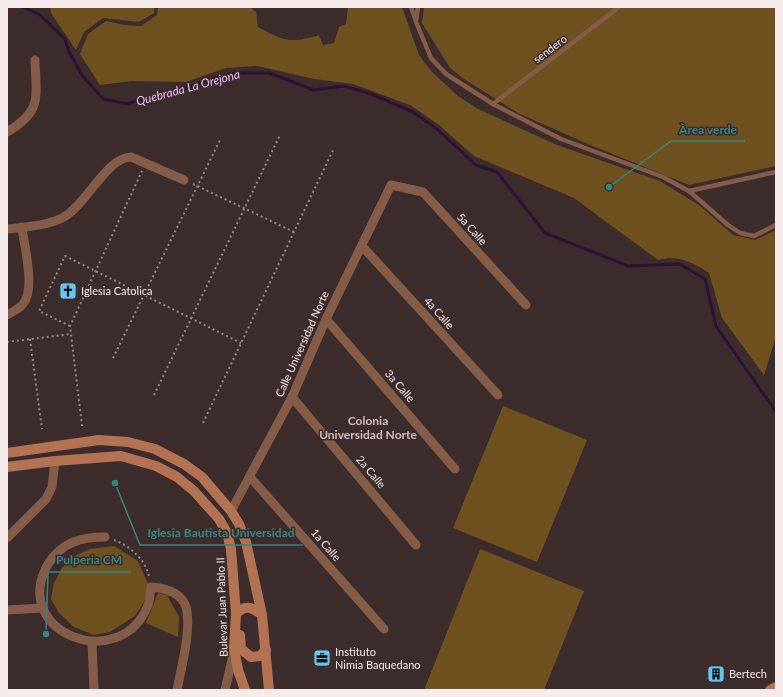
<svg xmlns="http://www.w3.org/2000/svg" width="783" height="697" font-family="Lato,sans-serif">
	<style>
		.green { fill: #6f5120 }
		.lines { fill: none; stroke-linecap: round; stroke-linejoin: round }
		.stream { stroke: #2e1137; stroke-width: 3 }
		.path { stroke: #958787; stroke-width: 2; stroke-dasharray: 2 3; stroke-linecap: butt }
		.service { stroke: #845c48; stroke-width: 4.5 }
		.minor { stroke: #845c48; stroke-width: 9 }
		.secondary { stroke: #b37352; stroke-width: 10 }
		.labels { text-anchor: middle; stroke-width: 3; stroke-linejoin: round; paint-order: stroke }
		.street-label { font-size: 11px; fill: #f6ebeb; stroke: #3d2c2c }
		.poi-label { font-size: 11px; fill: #f6ebeb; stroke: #3d2c2c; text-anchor: start }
		.water-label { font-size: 12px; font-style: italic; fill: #eebafd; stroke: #3d2c2c }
		.neighbourhood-label { font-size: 12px; font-weight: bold; fill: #d1bbbb; stroke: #3d2c2c }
		.leader { fill: none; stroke: #328881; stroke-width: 1.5 }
		.callout-dot { fill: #328881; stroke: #3d2c2c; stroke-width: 1.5 }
		.callout-label { font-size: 12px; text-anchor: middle; font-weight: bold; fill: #328881; stroke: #3d2c2c; stroke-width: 3; stroke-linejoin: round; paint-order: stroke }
	</style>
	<rect width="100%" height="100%" fill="#3d2c2c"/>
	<g class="green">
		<polygon points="50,7 154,7 154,13 139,22 103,18 84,32 76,50 51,13"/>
		<path d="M158,7H250L256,12L258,27C284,41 290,44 319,35L323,45L334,43L339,27L346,24L348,7H402L419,55L431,71L458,96L478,109L557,145L660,181L699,205L733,235L755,240L776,230V337L764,375L722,318L709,273C691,262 680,255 658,260L574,198L474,156L439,125L410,105L353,84L315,79L257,66L226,68L186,82L132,81L100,85L80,54L88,34L106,21L124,25L141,26L157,15Z"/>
		<polygon points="424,7 776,7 776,166 689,185 588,144 518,113 464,79 450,68 422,23"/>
		<polygon points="503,406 587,440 537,562 453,528"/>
		<polygon points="114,546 138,561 148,584 146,599 135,616 110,632 94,635 74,627 59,613 51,599 54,583 62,568 72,557 90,549"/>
		<polygon points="480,549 584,591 544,690 424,690"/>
		<polygon points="158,593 167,595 179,617 178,637 146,623"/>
	</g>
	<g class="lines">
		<polyline class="stream" points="23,7 39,14 65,39 69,52 82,75 103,99 128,104 140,99 181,90 208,80 235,73 269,73 314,90 343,86 369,93 413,112 437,129 476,165 497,172 545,233 628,266 680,264 705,279 716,326 776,412"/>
		<g class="path">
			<polyline points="193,184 294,232"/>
			<polyline points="70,326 39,311 65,256 241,343"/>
			<polyline points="30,339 42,429"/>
			<polyline points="7,342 71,334"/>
			<polyline points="113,358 221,138"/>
			<polyline points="154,395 280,135"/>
			<polyline points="203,423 334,148"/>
			<polyline points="82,426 70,326 142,171"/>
			<path d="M114,540C130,546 146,560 149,577"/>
		</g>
		<g class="service">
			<polyline points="411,7 416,21"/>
			<polyline points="418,7 416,22 431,58 446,74 493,104 561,139 663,177 689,191 728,225 740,233 754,236 776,225"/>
			<polyline points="493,104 619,7"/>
			<polyline points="689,191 776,172"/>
		</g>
		<g class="minor">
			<path d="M7,132C43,111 36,97 35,60"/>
			<path d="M7,229C25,227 47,226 64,217C86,205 107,157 131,157L184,180"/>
			<polyline points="362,246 498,395"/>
			<path d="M7,315C12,312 19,309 23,304C36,288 24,247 22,227"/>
			<polyline points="326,319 455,469"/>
			<polyline points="292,397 416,545"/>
			<polyline points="250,477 384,629"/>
			<polyline points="231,511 292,397 326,319 391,185 423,192 526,305"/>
			<path d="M105,537C81,537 62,542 48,564C9,633 121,675 148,605C150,600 150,593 151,587C165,588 181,592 186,607C192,627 181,670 177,690"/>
			<polyline points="7,538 46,499 52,487 55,461"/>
			<polyline points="7,610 42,608"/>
			<polyline points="92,642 94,690"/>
			<polyline points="225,690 234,651"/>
		</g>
		<g class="secondary">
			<polyline points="7,453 99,440 128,442 155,449 184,464 202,477 231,511 239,524 246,542 262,615 269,690"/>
			<polyline points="7,467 55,461 121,456 156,466 177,477 194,491 219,519 227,533 231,549 236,614 234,648 238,670 245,690"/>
			<path d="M236,614C245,604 252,607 262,615"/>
			<polyline points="240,635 241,649 251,657 260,656 266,650"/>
			<polyline points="770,690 776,687"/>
		</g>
	</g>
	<defs>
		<g id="church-square" transform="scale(0.9)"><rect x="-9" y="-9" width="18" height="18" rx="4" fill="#65c5ee" stroke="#3d2c2c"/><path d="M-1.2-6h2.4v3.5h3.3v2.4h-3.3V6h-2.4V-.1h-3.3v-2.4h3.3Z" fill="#111"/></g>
		<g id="office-square" transform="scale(0.9)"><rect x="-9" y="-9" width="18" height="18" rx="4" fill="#65c5ee" stroke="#3d2c2c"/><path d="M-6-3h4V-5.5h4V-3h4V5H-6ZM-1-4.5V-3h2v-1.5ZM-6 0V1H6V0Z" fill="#111"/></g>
		<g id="building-square" transform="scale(0.9)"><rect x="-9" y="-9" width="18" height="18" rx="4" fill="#65c5ee" stroke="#3d2c2c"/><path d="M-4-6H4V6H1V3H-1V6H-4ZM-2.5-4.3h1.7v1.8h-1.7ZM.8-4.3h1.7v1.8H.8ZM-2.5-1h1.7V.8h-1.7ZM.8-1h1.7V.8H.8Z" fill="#111"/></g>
	</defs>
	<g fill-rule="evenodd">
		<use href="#church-square" x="68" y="291"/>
		<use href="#office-square" x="322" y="658"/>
		<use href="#building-square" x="716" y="674"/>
	</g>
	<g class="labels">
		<g class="street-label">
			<text transform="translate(550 49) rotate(-37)" y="4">sendero</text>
			<text transform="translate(472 229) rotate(48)" y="4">5a Calle</text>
			<text transform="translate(439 313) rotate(48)" y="4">4a Calle</text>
			<text transform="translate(302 344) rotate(-66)" y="4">Calle Universidad Norte</text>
			<text transform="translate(400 386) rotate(49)" y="4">3a Calle</text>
			<text transform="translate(371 472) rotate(50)" y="4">2a Calle</text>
			<text transform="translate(326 545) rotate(49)" y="4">1a Calle</text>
			<text transform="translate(222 607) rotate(-92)" y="4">Bulevar Juan Pablo II</text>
		</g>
		<g class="poi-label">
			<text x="81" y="295">Iglesia Catolica</text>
			<text x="335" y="656">Instituto<tspan x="335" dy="13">Nimia Baquedano</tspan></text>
			<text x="729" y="678">Bertech</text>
		</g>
		<g class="water-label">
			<text transform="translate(188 88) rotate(-15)" y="4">Quebrada La Orejona</text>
		</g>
		<g class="neighbourhood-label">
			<text x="368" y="425">Colonia<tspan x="368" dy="14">Universidad Norte</tspan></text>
		</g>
	</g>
	<path class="leader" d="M609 187L671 141H745M115 483L140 545H303M46 634L48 572H131"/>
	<g class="callout-dot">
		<circle cx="609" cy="187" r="4"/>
		<circle cx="115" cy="483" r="4"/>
		<circle cx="46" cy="634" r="4"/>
	</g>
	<g class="callout-label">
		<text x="708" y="134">Àrea verde</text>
		<text x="221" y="537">Iglesia Bautista Universidad</text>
		<text x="89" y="564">Pulperia CM</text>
	</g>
	<rect width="783" height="697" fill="none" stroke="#f6ebeb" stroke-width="16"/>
</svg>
